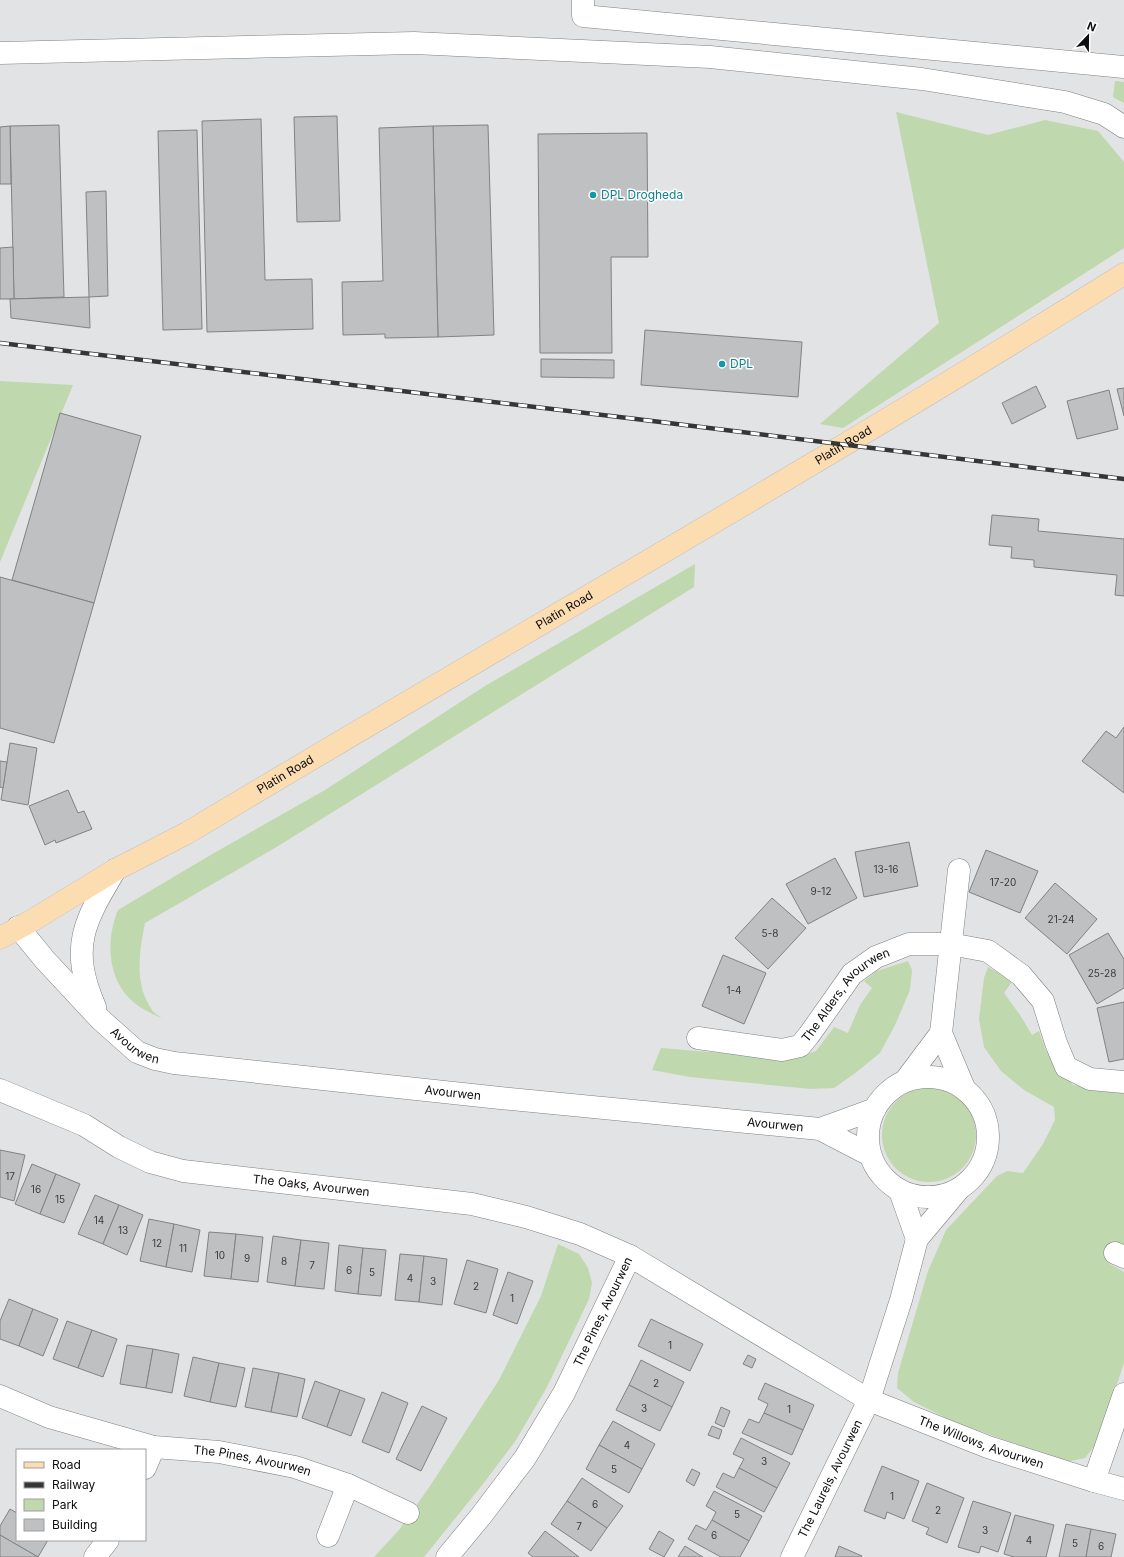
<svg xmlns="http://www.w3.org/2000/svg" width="1124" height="1557" font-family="Inter,sans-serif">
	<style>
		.green { fill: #bfd8ad }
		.building { fill: #bfc0c1; stroke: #818283 }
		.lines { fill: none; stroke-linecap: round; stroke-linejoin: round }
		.minor-casing { stroke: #7f8081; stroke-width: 23 }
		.major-casing { stroke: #c0c0c0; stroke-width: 23 }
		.minor { stroke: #fff; stroke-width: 22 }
		.major { stroke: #fcdcb1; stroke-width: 22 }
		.rail-casing { stroke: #363637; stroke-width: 4.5 }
		.rail { stroke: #fff; stroke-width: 3; stroke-dasharray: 9; stroke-linecap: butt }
		.culture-dot { fill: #0f9aa8; stroke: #fff; stroke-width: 1.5 }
		.labels { text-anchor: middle; stroke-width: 3; stroke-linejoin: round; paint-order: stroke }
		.number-label { font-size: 10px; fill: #3a3a3a }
		.culture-label { font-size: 12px; fill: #0d838f; stroke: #fff; text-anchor: start }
		.street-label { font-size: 12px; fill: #0d0d0d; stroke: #fff }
	</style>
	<rect width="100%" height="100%" fill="#e2e3e4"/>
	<g class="green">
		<polygon points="1115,81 1124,82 1124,103 1113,97"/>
		<polygon points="896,112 988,135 1045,120 1098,131 1124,162 1124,248 843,428 820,424 939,323"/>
		<polygon points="0,381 73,385 0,562"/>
		<path d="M695,564L694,587L275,848L145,923C139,952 134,984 152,1010C155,1014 160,1017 164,1019C152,1014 139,1008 130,999C107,976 106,939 118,910L214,853L325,790L485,686Z"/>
		<polygon points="908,961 912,970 910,990 895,1025 880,1053 854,1074 834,1088 811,1089 690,1077 652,1070 661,1048 794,1059 816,1051 834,1027 848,1033 860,1005 872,988 864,981 877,971"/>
		<polygon points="988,967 1001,974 1012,982 1004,993 1020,1015 1032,1035 1039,1031 1046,1051 1073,1085 1124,1093 1124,1245 1115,1243 1108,1263 1124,1272 1124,1363 1097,1443 1085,1458 1066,1462 952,1421 914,1402 897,1388 898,1373 928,1271 946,1230 997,1176 1007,1171 1023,1173 1043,1144 1055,1120 1054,1107 1024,1090 1001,1071 984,1047 979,1019 984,978"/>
		<circle cx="929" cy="1135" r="47"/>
		<polygon points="558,1244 579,1254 588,1268 592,1283 589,1299 547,1387 516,1440 483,1484 424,1557 374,1557 399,1530 430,1486 499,1380 541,1296"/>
	</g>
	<g class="building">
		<polygon points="337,116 340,221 297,222 294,117"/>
		<polygon points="261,119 265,280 312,279 313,329 207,332 202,121"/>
		<polygon points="59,125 64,297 14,299 10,126"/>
		<polygon points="488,125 494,335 438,337 433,126"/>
		<polygon points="10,126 11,184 0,184 0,127"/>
		<polygon points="433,126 438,337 385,338 385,334 343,335 342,282 383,281 379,128"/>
		<polygon points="197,130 202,329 163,330 158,131"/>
		<polygon points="647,133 648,257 611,257 612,353 540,353 538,134"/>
		<polygon points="106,191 108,296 89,297 86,192"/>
		<polygon points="13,247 14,299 0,299 0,248"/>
		<polygon points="89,297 90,328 11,318 10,299"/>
		<polygon points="645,330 802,342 798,397 641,385"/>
		<polygon points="541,359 614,360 614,378 541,377"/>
		<polygon points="1036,386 1046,407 1012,424 1002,403"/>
		<polygon points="1124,388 1124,416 1117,389"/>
		<polygon points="1109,390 1118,429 1077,439 1067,401"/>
		<polygon points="60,413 141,436 94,603 12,580"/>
		<polygon points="992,515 1039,519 1038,531 1124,539 1124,596 1115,595 1117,575 1034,567 1034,560 1011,558 1012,547 989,545"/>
		<polygon points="0,577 94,603 54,743 0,728"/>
		<polygon points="1124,727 1124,793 1082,761 1106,731 1116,738"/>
		<polygon points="10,743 37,748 28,805 1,800"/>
		<polygon points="0,761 7,762 3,788 0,787"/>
		<polygon points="68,790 78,813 84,811 92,829 56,843 55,840 45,845 29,806"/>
		<polygon points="909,842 918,886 864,897 855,852"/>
		<polygon points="986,850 1038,871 1020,913 969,892"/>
		<polygon points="835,858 857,898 808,924 786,884"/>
		<polygon points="1055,883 1097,919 1067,954 1025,918"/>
		<polygon points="772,898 806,928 768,969 735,938"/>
		<polygon points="1108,933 1124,959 1124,988 1097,1004 1069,955"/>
		<polygon points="723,955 766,973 744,1024 702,1006"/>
		<polygon points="1124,1002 1124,1059 1109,1062 1097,1008"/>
		<polygon points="0,1150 25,1155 14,1201 0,1197"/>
		<polygon points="32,1164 56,1174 40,1214 15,1204"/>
		<polygon points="56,1174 80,1184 64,1223 40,1214"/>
		<polygon points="95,1195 119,1205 103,1244 78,1234"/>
		<polygon points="119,1205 143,1215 127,1255 103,1244"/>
		<polygon points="149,1219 174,1224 166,1267 140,1261"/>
		<polygon points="174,1224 200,1230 192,1272 166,1267"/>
		<polygon points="209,1232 236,1234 231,1279 204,1276"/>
		<polygon points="236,1234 263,1237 258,1282 231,1279"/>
		<polygon points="273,1236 301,1240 295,1286 267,1282"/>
		<polygon points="301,1240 329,1243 324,1289 295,1286"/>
		<polygon points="339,1245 363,1248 358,1294 335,1291"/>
		<polygon points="363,1248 386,1250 381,1296 358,1294"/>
		<polygon points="400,1254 424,1256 419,1302 395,1300"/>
		<polygon points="424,1256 447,1259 442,1305 419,1302"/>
		<polygon points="467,1260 498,1269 486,1313 454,1304"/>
		<polygon points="508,1272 533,1281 517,1324 493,1315"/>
		<polygon points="9,1299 33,1309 19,1346 0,1339 0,1321"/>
		<polygon points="33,1309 58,1319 43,1356 19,1346"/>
		<polygon points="651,1319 703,1344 690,1371 638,1346"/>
		<polygon points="67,1321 92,1330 78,1368 53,1359"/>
		<polygon points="92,1330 117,1339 103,1377 78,1368"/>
		<polygon points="127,1345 153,1349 146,1388 120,1384"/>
		<polygon points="153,1349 179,1354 172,1393 146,1388"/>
		<polygon points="748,1355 756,1359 752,1368 743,1364"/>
		<polygon points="193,1357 219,1363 210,1402 184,1396"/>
		<polygon points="641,1360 684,1382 672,1407 629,1385"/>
		<polygon points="219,1363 245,1368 236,1407 210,1402"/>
		<polygon points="253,1368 279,1373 271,1412 245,1407"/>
		<polygon points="279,1373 305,1379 297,1417 271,1412"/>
		<polygon points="315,1381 340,1390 327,1427 302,1418"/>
		<polygon points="765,1383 814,1405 803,1430 764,1413 768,1404 758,1399"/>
		<polygon points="629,1385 672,1407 660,1431 616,1410"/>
		<polygon points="340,1390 365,1399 351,1436 327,1427"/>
		<polygon points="382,1392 408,1403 389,1453 362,1442"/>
		<polygon points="422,1406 447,1418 421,1471 396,1459"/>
		<polygon points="721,1407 730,1411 724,1427 715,1423"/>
		<polygon points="764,1413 803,1430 792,1455 742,1433 749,1419 759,1423"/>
		<polygon points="613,1421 655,1444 642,1469 599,1445"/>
		<polygon points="712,1426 722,1430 719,1439 708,1435"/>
		<polygon points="741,1438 790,1463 777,1488 739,1468 744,1459 733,1454"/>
		<polygon points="599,1445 642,1469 629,1493 586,1469"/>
		<polygon points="882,1466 919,1481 904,1519 887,1512 885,1519 864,1511"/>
		<polygon points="739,1468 777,1488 764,1512 716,1487 723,1473 734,1478"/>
		<polygon points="692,1469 700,1473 694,1486 686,1481"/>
		<polygon points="582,1478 623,1506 607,1528 567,1501"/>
		<polygon points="927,1483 964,1498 947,1543 926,1534 929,1528 912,1521"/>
		<polygon points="714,1491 762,1516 749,1541 712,1520 716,1512 706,1506"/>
		<polygon points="567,1501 607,1528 591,1551 551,1524"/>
		<polygon points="973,1501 1011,1513 998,1552 981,1546 979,1553 958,1547"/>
		<polygon points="10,1509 17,1513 17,1540 48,1540 38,1557 0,1535 0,1526"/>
		<polygon points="1015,1515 1054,1525 1046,1557 1014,1557 1004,1554"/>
		<polygon points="712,1520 749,1541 740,1557 721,1557 688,1539 696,1525 706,1530"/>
		<polygon points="1066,1524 1091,1529 1086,1557 1059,1557"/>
		<polygon points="1091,1529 1116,1534 1111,1557 1086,1557"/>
		<polygon points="545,1531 579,1557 533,1557 528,1553"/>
		<polygon points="659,1531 674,1540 664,1557 649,1549"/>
		<polygon points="0,1535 38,1557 0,1557"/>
		<polygon points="685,1546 703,1557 678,1557"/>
		<polygon points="839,1546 862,1556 861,1557 835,1557"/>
	</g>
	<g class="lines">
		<g class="minor-casing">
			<g id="minor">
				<polyline points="583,0 583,16 1124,67"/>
				<polyline points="0,53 414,43 710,57 922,79 1065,102 1104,114 1124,127"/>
				<polyline points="959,870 941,1033 964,1088"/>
				<path id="s1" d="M18,927L45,960L100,1019L137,1052L155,1059L174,1063L500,1098L820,1129L870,1155"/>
				<path d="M95,1007C69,947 84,922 115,870"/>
				<path id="s2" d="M698,1038L782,1050L800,1046L809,1035L852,974L876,957L909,944H950L988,951L1021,975L1043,1001L1056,1043L1066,1067L1090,1079L1124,1082"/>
				<circle cx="928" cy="1137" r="60"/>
				<polyline points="905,1081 941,1033"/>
				<path id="s3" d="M0,1090L84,1125L119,1147L150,1162L183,1171L472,1204L526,1217L580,1234L630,1256"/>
				<polyline points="820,1129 875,1109"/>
				<polyline points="900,1191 917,1239"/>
				<polyline points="1115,1253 1124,1257"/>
				<path id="s4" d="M0,1396L49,1417L154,1447L219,1452L295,1467L348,1485L408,1513"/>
				<polyline points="145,1468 154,1447"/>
				<polyline points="1094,1481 1124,1394"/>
				<polyline points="328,1536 348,1485"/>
				<polyline points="95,1557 108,1540"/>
				<path id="s5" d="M447,1557L481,1516L525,1458L564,1393L630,1256L869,1400L988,1447L1094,1481L1124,1489"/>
				<path id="s6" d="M792,1557L869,1400L901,1300L917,1239L958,1190"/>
			</g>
		</g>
		<g class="major-casing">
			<g id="major">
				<path id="s7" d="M0,938L33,920L115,870L187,833C499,646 816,467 1124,274"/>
			</g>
		</g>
		<use href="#minor" class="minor"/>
		<use href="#major" class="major"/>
		<g class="rail-casing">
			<polyline id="rail" points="0,343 636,419 1124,479"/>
		</g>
		<use href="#rail" class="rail"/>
	</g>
	<g class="culture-dot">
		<circle cx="593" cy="195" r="4"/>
		<circle cx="722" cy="364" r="4"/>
	</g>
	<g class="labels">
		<g class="number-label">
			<text x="886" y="873">13-16</text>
			<text x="1003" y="886">17-20</text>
			<text x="821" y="895">9-12</text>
			<text x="1061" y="923">21-24</text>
			<text x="770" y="937">5-8</text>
			<text x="1102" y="977">25-28</text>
			<text x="734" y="994">1-4</text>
			<text x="10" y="1180">17</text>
			<text x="36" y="1193">16</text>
			<text x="60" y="1203">15</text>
			<text x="99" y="1224">14</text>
			<text x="123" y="1234">13</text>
			<text x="157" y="1247">12</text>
			<text x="183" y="1252">11</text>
			<text x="220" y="1259">10</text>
			<text x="247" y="1262">9</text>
			<text x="284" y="1265">8</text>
			<text x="312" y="1269">7</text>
			<text x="349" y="1274">6</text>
			<text x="372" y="1276">5</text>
			<text x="410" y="1282">4</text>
			<text x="433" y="1285">3</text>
			<text x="476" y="1290">2</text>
			<text x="512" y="1302">1</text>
			<text x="670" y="1349">1</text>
			<text x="656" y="1387">2</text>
			<text x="644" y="1412">3</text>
			<text x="789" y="1413">1</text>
			<text x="627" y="1449">4</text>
			<text x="764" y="1465">3</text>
			<text x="614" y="1473">5</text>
			<text x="892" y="1500">1</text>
			<text x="595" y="1508">6</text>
			<text x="938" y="1514">2</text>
			<text x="737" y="1518">5</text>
			<text x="579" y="1530">7</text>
			<text x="985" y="1534">3</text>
			<text x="714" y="1539">6</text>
			<text x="1029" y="1544">4</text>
			<text x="1075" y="1547">5</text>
			<text x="1101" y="1550">6</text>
		</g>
		<g class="culture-label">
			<text x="601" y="199">DPL Drogheda</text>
			<text x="730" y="368">DPL</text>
		</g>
		<g class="street-label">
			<text dy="4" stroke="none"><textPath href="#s7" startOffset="977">Platin Road</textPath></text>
			<text dy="4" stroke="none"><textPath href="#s7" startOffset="653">Platin Road</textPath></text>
			<text dy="4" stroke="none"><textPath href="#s7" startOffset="329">Platin Road</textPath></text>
			<text dy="4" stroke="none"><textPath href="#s2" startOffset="173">The Alders, Avourwen</textPath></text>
			<text dy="4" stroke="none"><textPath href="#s1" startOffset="168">Avourwen</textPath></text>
			<text dy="4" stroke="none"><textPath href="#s1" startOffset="492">Avourwen</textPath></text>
			<text dy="4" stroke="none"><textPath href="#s1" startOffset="816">Avourwen</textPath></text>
			<text dy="4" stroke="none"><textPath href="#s3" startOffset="330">The Oaks, Avourwen</textPath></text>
			<text dy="4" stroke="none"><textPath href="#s5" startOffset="292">The Pines, Avourwen</textPath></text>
			<text dy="4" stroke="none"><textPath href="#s5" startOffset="753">The Willows, Avourwen</textPath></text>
			<text dy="4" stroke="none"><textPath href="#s4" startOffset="262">The Pines, Avourwen</textPath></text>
			<text dy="4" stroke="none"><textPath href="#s6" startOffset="87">The Laurels, Avourwen</textPath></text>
		</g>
	</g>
	<rect x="16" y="1449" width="130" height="92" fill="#ffffff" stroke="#9e9e9e"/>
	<rect x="24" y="1462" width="20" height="6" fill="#fcdcb1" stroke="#9e9e9e"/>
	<text x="52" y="1469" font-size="12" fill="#0d0d0d">Road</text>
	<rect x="24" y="1482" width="20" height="6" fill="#363637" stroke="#9e9e9e"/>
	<text x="52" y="1489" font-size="12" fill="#0d0d0d">Railway</text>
	<rect x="24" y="1499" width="20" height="12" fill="#bfd8ad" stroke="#9e9e9e"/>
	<text x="52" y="1509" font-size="12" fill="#0d0d0d">Park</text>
	<rect x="24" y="1519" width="20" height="12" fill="#bfc0c1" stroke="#9e9e9e"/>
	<text x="52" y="1529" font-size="12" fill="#0d0d0d">Building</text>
	<g transform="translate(1088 36) rotate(22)" stroke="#ffffff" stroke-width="3" paint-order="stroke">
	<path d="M0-3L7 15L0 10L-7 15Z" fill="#0d0d0d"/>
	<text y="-6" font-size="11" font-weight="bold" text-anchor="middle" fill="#0d0d0d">N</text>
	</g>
</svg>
